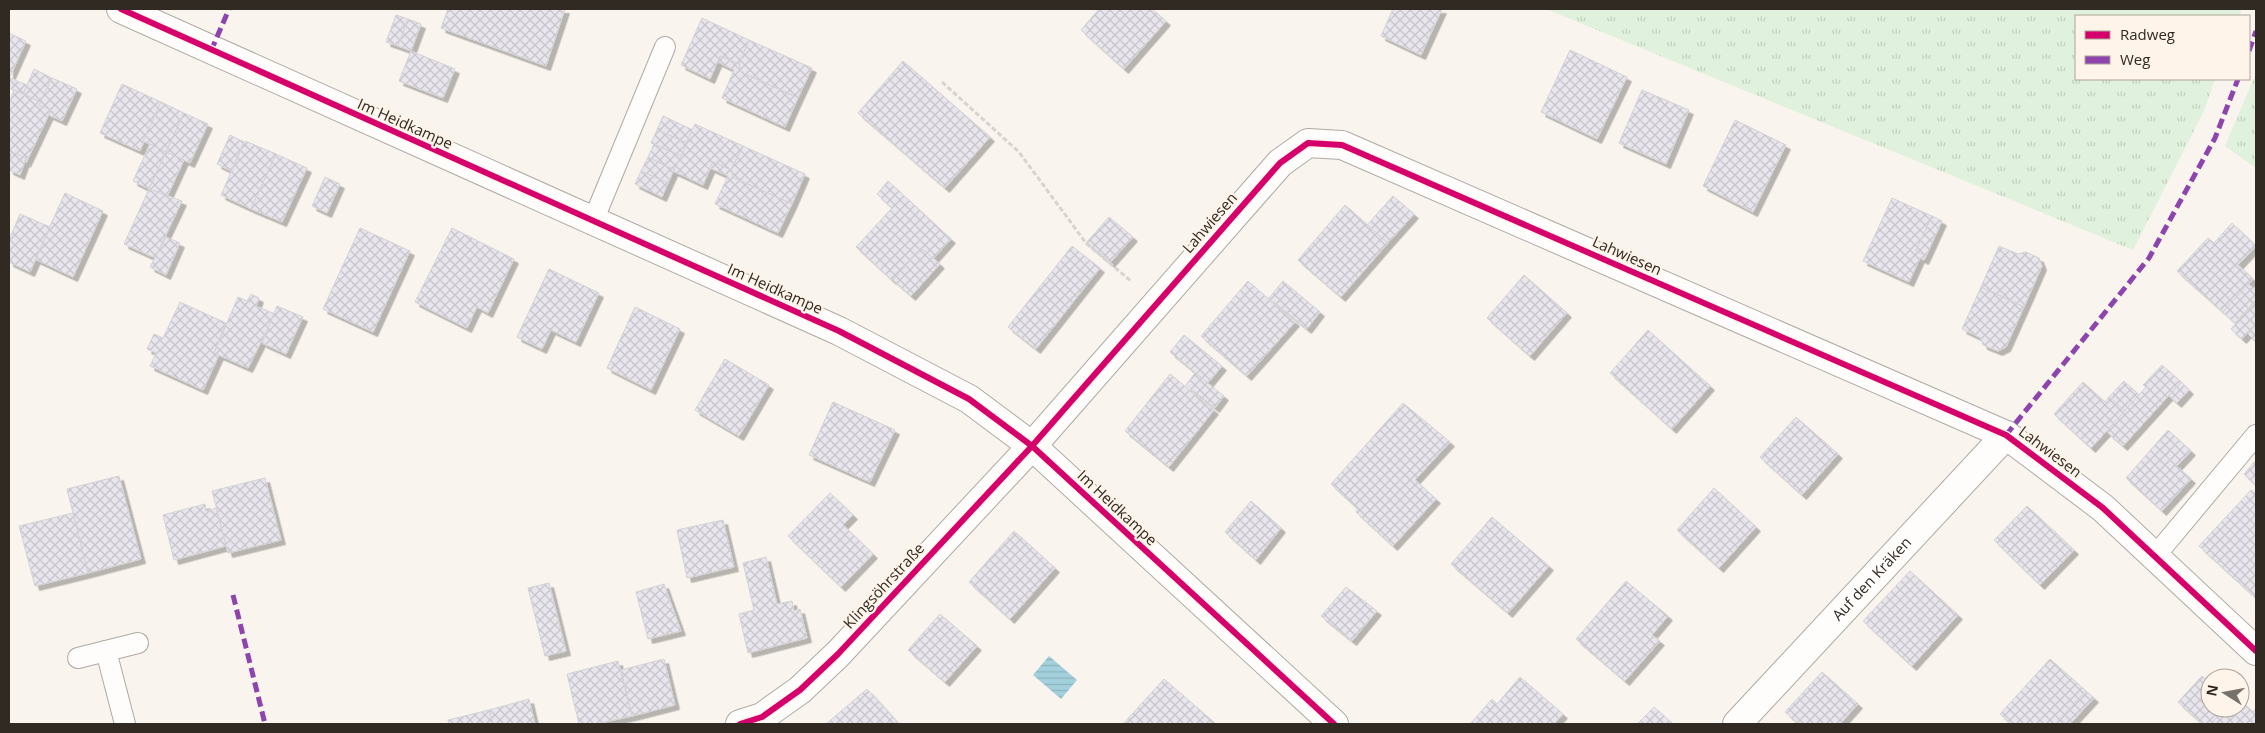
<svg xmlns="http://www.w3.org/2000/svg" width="2265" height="733" font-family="'Open Sans',sans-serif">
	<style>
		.grass { fill: url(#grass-tufts) }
		.water { fill: url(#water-rules) }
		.building { fill: url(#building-cross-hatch); stroke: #d4d2d4; filter: url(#shadow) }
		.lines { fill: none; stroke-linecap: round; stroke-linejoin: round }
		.service-casing { stroke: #afaaa3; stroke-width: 22 }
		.minor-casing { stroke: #afaaa3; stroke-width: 30 }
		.tertiary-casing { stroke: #afaaa3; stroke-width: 30 }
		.path { stroke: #d6d4d1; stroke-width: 3; stroke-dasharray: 5 2.5; stroke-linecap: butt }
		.service { stroke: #fefdfc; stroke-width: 20 }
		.minor { stroke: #fefdfc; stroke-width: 28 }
		.tertiary { stroke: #fefdfc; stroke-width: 28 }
		.quiet { stroke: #8e44ad; stroke-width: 5; stroke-dasharray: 10 5; stroke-linecap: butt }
		.cycleway-casing { stroke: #fef4e9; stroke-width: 9 }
		.cycleway { stroke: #d6006c; stroke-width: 6 }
		.labels { text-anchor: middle; stroke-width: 4.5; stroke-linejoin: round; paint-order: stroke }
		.street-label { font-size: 15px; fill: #302a23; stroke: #fef4e9 }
	</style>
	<defs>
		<pattern id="grass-tufts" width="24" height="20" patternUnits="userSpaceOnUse" patternTransform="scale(1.25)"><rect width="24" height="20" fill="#e0f2dd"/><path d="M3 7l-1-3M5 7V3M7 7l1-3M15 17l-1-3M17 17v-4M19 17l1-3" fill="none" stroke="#c0d0bd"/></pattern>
		<pattern id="water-rules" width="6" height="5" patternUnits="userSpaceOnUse" patternTransform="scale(1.25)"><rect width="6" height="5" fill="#a2d0dc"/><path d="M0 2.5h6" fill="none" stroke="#8cb3bc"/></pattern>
		<pattern id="building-cross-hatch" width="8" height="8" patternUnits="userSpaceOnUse" patternTransform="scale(1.25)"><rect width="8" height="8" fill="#e8e5ed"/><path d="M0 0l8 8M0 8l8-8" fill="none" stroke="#c7c5cb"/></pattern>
		<filter id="shadow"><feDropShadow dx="4.5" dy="4.5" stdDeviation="0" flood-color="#0004"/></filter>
	</defs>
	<rect width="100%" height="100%" fill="#f9f4ee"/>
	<g class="grass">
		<polygon points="1546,9 2242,9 2239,16 2076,16 2076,79 2215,79 2204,111 2133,250"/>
		<polygon points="2256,73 2256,168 2225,146"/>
	</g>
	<polygon class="water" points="1049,656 1077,680 1061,699 1033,675"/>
	<g class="building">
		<polygon points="448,9 565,9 546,66 441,28"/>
		<polygon points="1099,9 1152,9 1166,21 1124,69 1081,30"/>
		<polygon points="1393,9 1442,9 1421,55 1381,36"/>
		<polygon points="396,15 408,19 398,46 386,42"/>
		<polygon points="702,18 749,40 739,64 720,56 710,79 681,65"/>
		<polygon points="408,19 421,24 411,51 398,46"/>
		<polygon points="9,33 26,41 9,79"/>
		<polygon points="749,40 812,68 798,98 741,72 739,64"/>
		<polygon points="1570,50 1627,77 1597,139 1541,112"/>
		<polygon points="411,51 455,69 443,98 399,81"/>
		<polygon points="720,56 739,64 741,72 798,98 785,127 722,98 734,70 718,62"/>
		<polygon points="903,61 990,137 945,188 858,113"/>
		<polygon points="34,69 52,78 41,102 23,94"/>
		<polygon points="10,78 27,85 23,94 9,88"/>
		<polygon points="52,78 77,89 62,121 49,115 51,110 39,105"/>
		<polygon points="122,84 161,102 140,151 100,133"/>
		<polygon points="14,90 41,102 39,105 51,110 26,163 26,158 12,152 9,159 9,103"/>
		<polygon points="1642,90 1689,110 1666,164 1619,143"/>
		<polygon points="161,102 184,113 166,152 143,141"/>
		<polygon points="184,113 208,124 190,163 166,152"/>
		<polygon points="663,116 693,130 687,143 657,130"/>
		<polygon points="1735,120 1786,145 1753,212 1703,186"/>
		<polygon points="695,124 743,146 731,170 713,162 703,185 673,171"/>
		<polygon points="657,130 687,143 681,156 651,143"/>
		<polygon points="230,135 244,142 231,171 217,164"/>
		<polygon points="245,141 276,154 251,209 221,195"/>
		<polygon points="150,144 166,152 149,189 133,181"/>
		<polygon points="654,144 681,156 674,170 648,157"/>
		<polygon points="743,146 805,174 792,204 734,178 731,170"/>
		<polygon points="12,152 26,158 20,175 9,170 9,159"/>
		<polygon points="166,152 184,160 167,197 149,189"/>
		<polygon points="276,154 307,168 282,222 251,209"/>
		<polygon points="648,157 674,170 668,183 641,171"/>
		<polygon points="713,162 731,170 734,178 792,204 778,233 715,204 728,176 710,168"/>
		<polygon points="641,171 668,183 662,197 635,184"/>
		<polygon points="325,177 340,184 327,213 312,206"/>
		<polygon points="888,181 951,239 933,259 921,248 892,280 856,247 892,208 877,194"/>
		<polygon points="149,189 182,201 155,258 124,244"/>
		<polygon points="65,193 103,211 73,277 35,259"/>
		<polygon points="1393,196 1414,214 1388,243 1367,225"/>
		<polygon points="1892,198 1932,216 1916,251 1926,256 1924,260 1920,258 1909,282 1863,261"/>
		<polygon points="1345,205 1388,243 1341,297 1298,260"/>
		<polygon points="20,214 50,227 30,272 9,262 9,240"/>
		<polygon points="1932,216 1942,221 1926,256 1916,251"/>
		<polygon points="1109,217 1133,237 1110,263 1086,243"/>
		<polygon points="2232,223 2256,246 2238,265 2253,279 2223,312 2177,271 2208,238 2214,243"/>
		<polygon points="360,228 410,251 373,332 323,309"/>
		<polygon points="452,228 514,259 488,313 477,307 467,328 415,302"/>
		<polygon points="166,237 180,243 166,275 150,267"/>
		<polygon points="1072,246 1100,268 1036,349 1008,327"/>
		<polygon points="1999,246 2018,254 2026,252 2039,258 2042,266 2024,307 1981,287"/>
		<polygon points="921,248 940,264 911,296 893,280"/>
		<polygon points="549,269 599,293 576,342 551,330 542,349 517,337"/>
		<polygon points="1524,275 1567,313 1530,356 1487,318"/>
		<polygon points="1248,281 1295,322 1247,376 1201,336"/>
		<polygon points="1283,281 1320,312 1307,329 1269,298"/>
		<polygon points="2248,284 2256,291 2256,300 2235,323 2223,312"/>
		<polygon points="1981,287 2024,307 2006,347 1998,351 1983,345 1981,338 1962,329"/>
		<polygon points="251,294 259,298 256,306 275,314 248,368 214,353 238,297 247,301"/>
		<polygon points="180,302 226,323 214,353 219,355 203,390 150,366 156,353 147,349 154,334 163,338"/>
		<polygon points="2255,302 2256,324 2242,339 2231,329"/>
		<polygon points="277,306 303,317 286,354 262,343"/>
		<polygon points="635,307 680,329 651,390 607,368"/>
		<polygon points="2256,324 2256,342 2248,334"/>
		<polygon points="1648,330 1710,386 1672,429 1610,373"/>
		<polygon points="1184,335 1222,366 1208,383 1170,352"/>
		<polygon points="725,359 769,385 739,436 695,410"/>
		<polygon points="2162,365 2181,382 2123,446 2106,431 2146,387 2143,385"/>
		<polygon points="1195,373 1224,396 1215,408 1186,385"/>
		<polygon points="1170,374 1214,410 1169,467 1125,431"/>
		<polygon points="2124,381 2139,395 2124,411 2109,397"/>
		<polygon points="2083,382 2105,402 2109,397 2125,411 2091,448 2054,414"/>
		<polygon points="2181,382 2189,390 2177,403 2169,396"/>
		<polygon points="833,402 895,430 870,482 809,455"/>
		<polygon points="1403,403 1450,442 1415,480 1436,499 1393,546 1356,512 1358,509 1331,484"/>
		<polygon points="1796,417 1838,454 1802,495 1760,457"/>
		<polygon points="2168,430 2179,440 2166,456 2191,479 2162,511 2126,478"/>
		<polygon points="2179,440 2191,451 2177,466 2166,456"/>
		<polygon points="2255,461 2256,462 2256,486 2244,474"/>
		<polygon points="119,476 141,559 88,573 67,489"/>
		<polygon points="265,478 281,540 228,553 212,491"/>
		<polygon points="1714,488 1756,527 1719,568 1677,530"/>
		<polygon points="2251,490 2256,494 2256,593 2254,596 2199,546"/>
		<polygon points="830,493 853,515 843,525 873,554 841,587 788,536"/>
		<polygon points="1251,501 1281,528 1256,560 1225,532"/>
		<polygon points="205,504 206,511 216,508 226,546 174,560 163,515"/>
		<polygon points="2027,506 2074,550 2040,585 1994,540"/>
		<polygon points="73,513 88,573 35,586 19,526"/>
		<polygon points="1492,517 1549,566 1508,613 1451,564"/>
		<polygon points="723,520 734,567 687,578 677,530"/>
		<polygon points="1014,531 1055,568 1010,619 969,582"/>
		<polygon points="766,557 777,604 792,601 794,611 800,609 807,638 748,653 739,614 754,610 743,563"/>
		<polygon points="1910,571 1958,615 1912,666 1863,621"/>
		<polygon points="1626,581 1668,616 1652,635 1660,641 1625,681 1576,639"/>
		<polygon points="549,583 566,651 545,656 528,588"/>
		<polygon points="664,584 681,631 648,639 636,592"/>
		<polygon points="1346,587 1377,611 1352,641 1321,616"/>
		<polygon points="940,614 977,646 945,682 908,650"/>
		<polygon points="664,659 675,705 632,716 621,670"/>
		<polygon points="2050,659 2086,691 2060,719 2066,724 2011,724 2000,714"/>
		<polygon points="618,661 632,716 596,724 579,724 567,674"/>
		<polygon points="1822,672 1858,704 1840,724 1799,724 1785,712"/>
		<polygon points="2202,676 2210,683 2210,708 2225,708 2211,724 2202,724 2178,702"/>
		<polygon points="1520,677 1563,714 1554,724 1470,724 1492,699 1497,704"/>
		<polygon points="1164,679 1216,724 1123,724"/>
		<polygon points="867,689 898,723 826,724"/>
		<polygon points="2086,691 2094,698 2070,724 2066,724 2060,719"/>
		<polygon points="529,699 535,724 493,724 489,710"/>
		<polygon points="2240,700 2253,712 2256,708 2256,724 2211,724 2225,708 2240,708"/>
		<polygon points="1654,707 1673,724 1637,724"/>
		<polygon points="489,710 493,724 449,724 448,720"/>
	</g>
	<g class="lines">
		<g class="service-casing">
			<g id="service">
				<polyline points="593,221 665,47"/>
				<polyline points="2155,556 2256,435"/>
				<polyline points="106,651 125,724"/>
				<polyline points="78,658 138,643"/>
			</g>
		</g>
		<g class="minor-casing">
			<g id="minor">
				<polyline points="121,9 839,331 969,399 1032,446"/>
				<polyline points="740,724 762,717 800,690 838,654 1032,446 1280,163 1308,143 1342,145 2006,435 2103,508 2256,651"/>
				<path id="s1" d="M1737,724L2006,435"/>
			</g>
		</g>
		<g class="tertiary-casing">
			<polyline id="tertiary" points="1032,446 1334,724"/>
		</g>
		<polyline class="path" points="942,82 1019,152 1086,243 1132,282"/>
		<use href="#service" class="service"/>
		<use href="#minor" class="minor"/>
		<use href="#tertiary" class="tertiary"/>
		<g class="quiet">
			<polyline points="211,51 229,9"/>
			<polyline points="2249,51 2256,31"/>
			<polyline points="2006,435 2149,258 2215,138 2238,79"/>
			<polyline points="233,595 265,724"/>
		</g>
		<g class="cycleway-casing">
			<g id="cycleway">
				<polyline points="121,9 839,331 969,399 1032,446 1334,724"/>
				<polyline points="740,724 762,717 800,690 838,654 1032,446 1280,163 1308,143 1342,145 2006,435 2103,508 2256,651"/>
			</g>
		</g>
		<use href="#cycleway" class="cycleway"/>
	</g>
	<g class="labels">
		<g class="street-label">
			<text transform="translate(405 124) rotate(24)" y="5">Im Heidkampe</text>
			<text transform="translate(1210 223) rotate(-49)" y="5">Lahwiesen</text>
			<text transform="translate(1627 256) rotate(24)" y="5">Lahwiesen</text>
			<text transform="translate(775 289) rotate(24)" y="5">Im Heidkampe</text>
			<text transform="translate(2050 452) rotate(37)" y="5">Lahwiesen</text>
			<text transform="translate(1117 508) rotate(43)" y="5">Im Heidkampe</text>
			<text dy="5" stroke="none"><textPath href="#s1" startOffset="198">Auf den Kräken</textPath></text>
			<text transform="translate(884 586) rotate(-47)" y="5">Klingsöhrstraße</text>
		</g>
	</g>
	<rect width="2265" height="733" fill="none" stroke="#302a23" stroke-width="20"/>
	<rect x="2075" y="15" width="175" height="65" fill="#fef4e9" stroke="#aca39a"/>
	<rect x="2085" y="31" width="25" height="8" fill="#d6006c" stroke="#aca39a"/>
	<text x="2120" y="40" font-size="15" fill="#302a23">Radweg</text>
	<rect x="2085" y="56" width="25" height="8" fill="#8e44ad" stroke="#aca39a"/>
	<text x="2120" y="65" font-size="15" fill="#302a23">Weg</text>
	<g transform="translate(2225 693) rotate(281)"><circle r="24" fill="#fef4e9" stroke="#aca39a"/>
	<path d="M0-4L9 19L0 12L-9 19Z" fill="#76716a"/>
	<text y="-8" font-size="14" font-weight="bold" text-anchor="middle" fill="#302a23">N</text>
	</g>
</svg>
